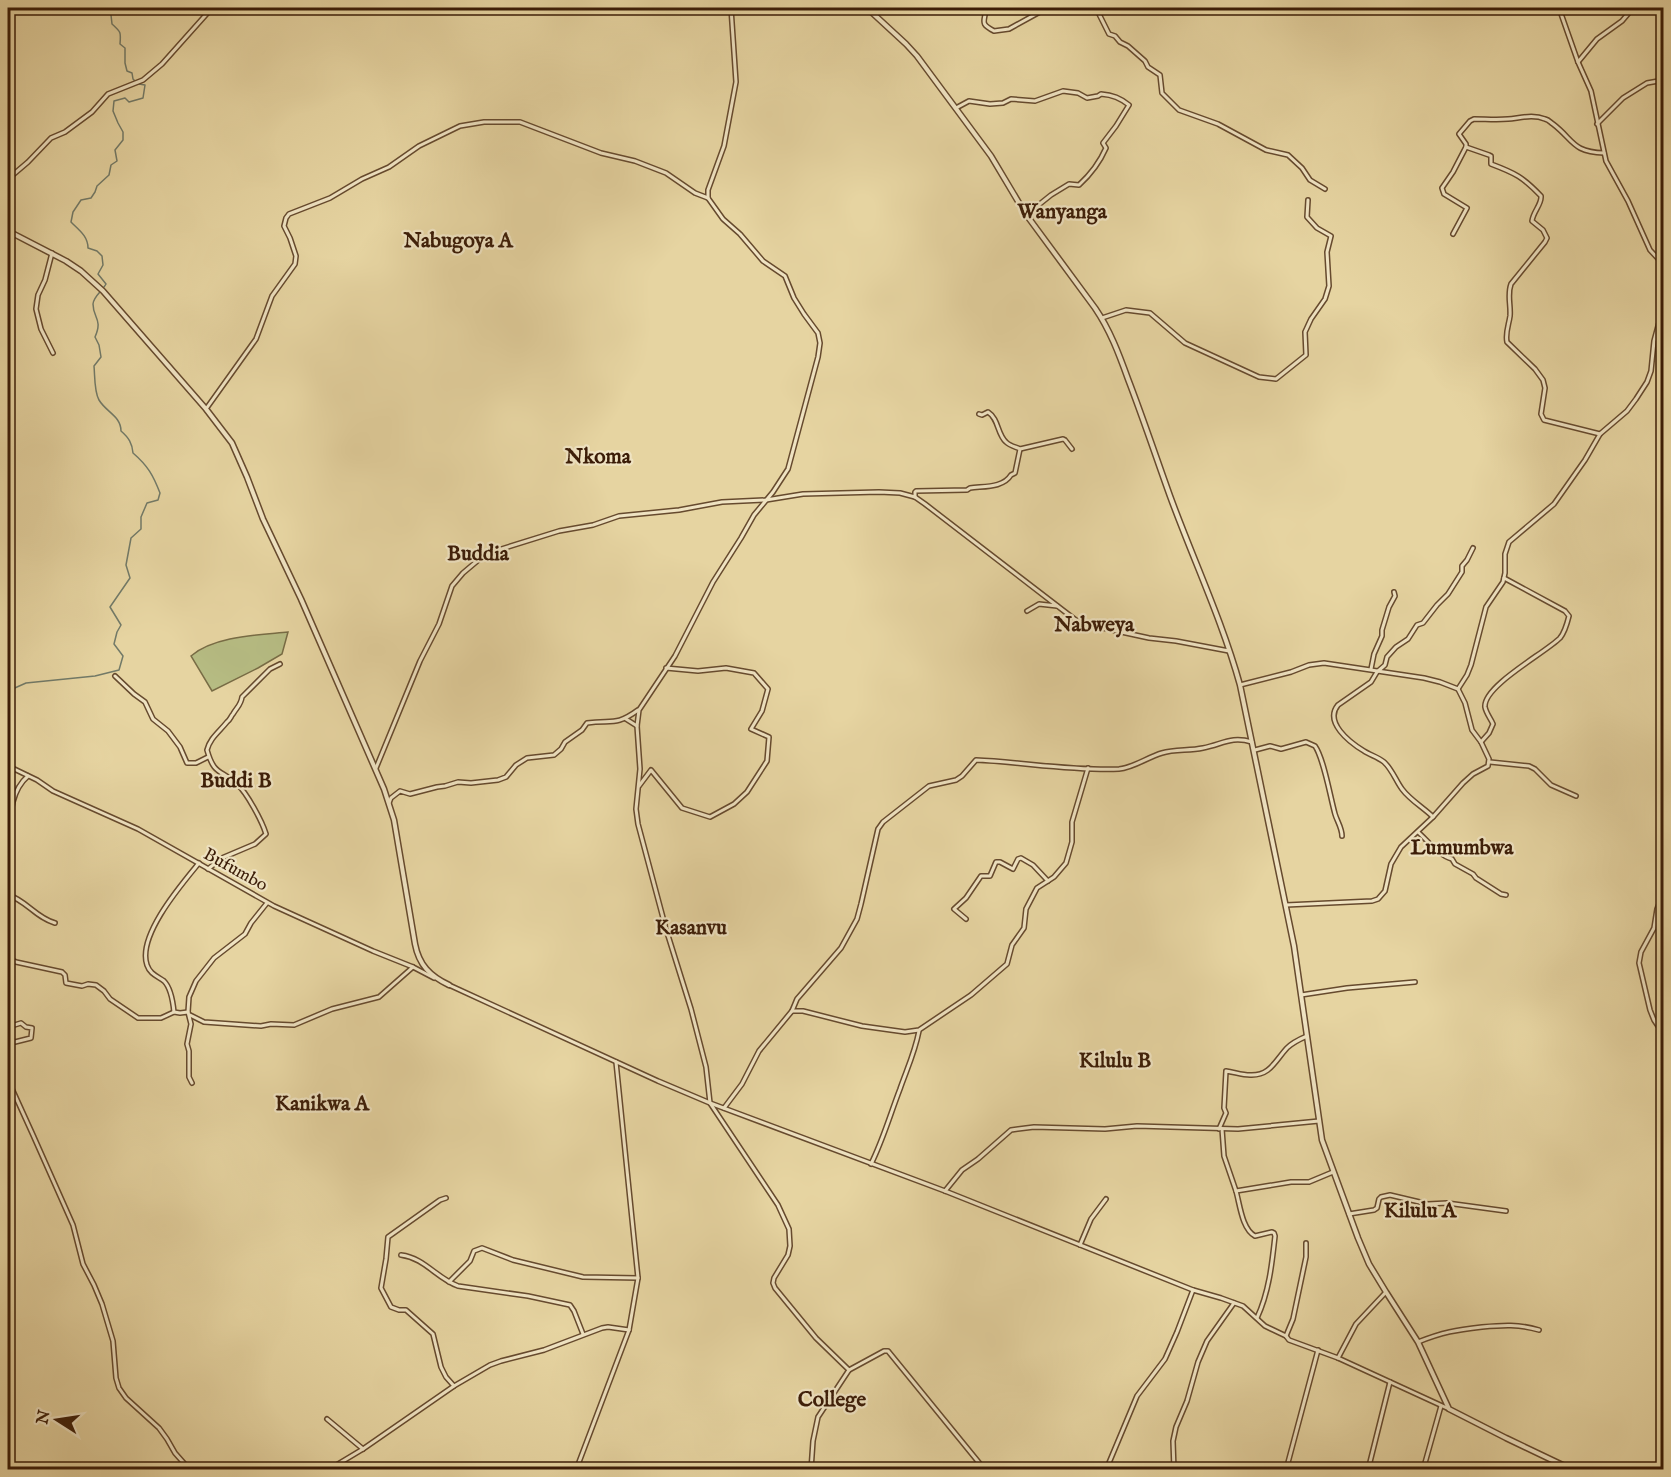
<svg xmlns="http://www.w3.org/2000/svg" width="1671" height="1477" font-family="'IM FELL English',serif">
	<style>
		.green { fill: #b6bc83; stroke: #786c45; stroke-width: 1.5 }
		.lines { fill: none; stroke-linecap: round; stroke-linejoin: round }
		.stream { stroke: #727a68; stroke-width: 1.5 }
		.minor-casing { stroke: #664a2e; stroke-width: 6 }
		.tertiary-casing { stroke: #664a2e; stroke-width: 7 }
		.minor { stroke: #efe3c2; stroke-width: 3 }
		.tertiary { stroke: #efe3c2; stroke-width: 4 }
		.labels { text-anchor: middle; stroke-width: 4.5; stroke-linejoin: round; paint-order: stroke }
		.street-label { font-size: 18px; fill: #3b1c07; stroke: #efe3c2 }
		.quarter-label { font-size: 21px; font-weight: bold; fill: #3b1c07; stroke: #efe3c2 }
	</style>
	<rect width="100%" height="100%" fill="#e6d4a1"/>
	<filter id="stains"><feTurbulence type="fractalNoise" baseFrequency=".00333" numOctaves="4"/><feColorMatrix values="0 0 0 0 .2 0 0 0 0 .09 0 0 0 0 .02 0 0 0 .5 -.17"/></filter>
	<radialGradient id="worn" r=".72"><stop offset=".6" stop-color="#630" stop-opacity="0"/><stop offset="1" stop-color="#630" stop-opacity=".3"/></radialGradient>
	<path class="green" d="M288,632L282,654L258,668L212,691L191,656C214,636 259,635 288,632Z"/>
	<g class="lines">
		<g class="stream">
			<path d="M103,8L111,15L112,24C121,32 121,32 120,44L125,48V63L127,71L132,73L133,79L135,81"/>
			<path d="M8,691L26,683L95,676L119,670L123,656L114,644L117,632L121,625L110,607L130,578L126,565L131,538L141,529V517L147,503L158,500L160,493C153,475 148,466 133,453C132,443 129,438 121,431C121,416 106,412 99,400C94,391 95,376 94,366L101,357L99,345L95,337C103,319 93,318 93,304C93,297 103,290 106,284L98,274L103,265L102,256L97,251L88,248C88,236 79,230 71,222L73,212L81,200L91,198L95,192L97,186L109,175L111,165L117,161L115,150L123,140V132L118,123L113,111L114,101L125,98L129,102L143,98L145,85L139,84"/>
		</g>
		<g class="minor-casing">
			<g id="minor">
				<path d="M986,8C985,22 979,23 994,31L1009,29L1047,8"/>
				<polyline points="1096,8 1109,34 1115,36 1120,42 1128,46 1145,61 1148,67 1160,75 1162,93 1179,110 1218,124 1266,150 1288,155 1302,168 1310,180 1325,189"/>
				<polyline points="1559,8 1578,62 1591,91 1606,161 1628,201 1650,250 1664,265"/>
				<polyline points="1578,62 1597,39 1622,21 1633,8"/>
				<path d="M956,108L969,101L990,104L1003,103L1011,99L1035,101L1063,91L1078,93L1087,98L1098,96L1101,94C1113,95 1120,98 1129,105L1116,126L1103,143L1106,148C1099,164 1091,174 1079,185L1069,184L1051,195L1026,215"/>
				<polyline points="1597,124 1623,98 1647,83 1664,80"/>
				<path d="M1466,147L1489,155L1491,156V164C1515,173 1523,177 1541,196C1542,204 1533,212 1532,221L1543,230L1547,238L1545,242L1511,284C1507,295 1511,305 1510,316C1509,324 1505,333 1507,342L1535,369L1543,380L1545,388L1541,414L1544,420L1600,434"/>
				<polyline points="8,179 28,162 51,138 65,132 92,112 108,94 143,80 162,64 212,8"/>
				<polyline points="708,198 708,190 724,146 736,82 731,8"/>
				<path d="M1453,234L1467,208L1444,194L1442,188L1453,172L1466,147V144L1459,134L1470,121L1474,119C1485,119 1497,120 1508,119C1520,118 1533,114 1545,119C1549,120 1550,122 1553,124C1574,140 1572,152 1604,153"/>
				<polyline points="52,253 45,280 38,295 36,309 41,329 53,353"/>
				<polyline points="1102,318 1126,310 1150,313 1185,343 1259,377 1276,379 1306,355 1305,332 1311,319 1325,299 1329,286 1327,252 1331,236 1317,228 1307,217 1308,200"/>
				<polyline points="206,409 256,339 272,296 295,264 296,256 290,238 284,226 286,218 289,214 330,198 362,179 389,167 419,146 460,126 484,122 520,122 601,153 635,161 666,173 695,193 708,198 723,219 740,234 763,261 785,276 794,298 804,314 818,333 820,343 818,357 788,469 773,492 754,515 741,538 713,582 675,656 639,710 637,726 640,769 636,809 638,824 666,929 691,1009 706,1067 710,1103 778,1205 789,1229 790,1246 788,1255 774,1278 773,1283 775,1288 816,1338 849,1370 884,1351 888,1351 985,1470"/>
				<polyline points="1020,449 1063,439 1065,440 1072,449"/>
				<path d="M915,497V492L916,491L967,490L970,488C984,486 1003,488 1011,475L1015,473L1020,449C1016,447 1010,446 1006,442C997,434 999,419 988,412L982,415L979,414"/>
				<polyline points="1027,611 1039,604 1057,606"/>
				<polyline points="1371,669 1374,654 1382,636 1382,630 1389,607 1395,596 1394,592"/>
				<polyline points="115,676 134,694 145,702 153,719 168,731 180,747 187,763 196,763 208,757"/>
				<polyline points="1240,685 1291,672 1309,665 1324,663 1424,678 1440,682 1458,689 1467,675 1471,665 1486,607 1503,582 1505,573 1505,554 1509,542 1554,504 1585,460 1600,434 1627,411 1636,399 1647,382 1651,371 1654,341 1664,304"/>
				<polyline points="626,719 637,726"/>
				<path d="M1481,742L1489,733L1493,724C1491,719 1486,713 1485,707C1483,686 1545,653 1560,638C1565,632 1567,624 1569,616L1565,611L1504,578"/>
				<path d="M1255,750L1270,746L1281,749L1306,742L1315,746C1324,759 1330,796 1335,814C1337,821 1342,828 1342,836"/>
				<polyline points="1490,762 1529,766 1535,769 1551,785 1576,796"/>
				<polyline points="8,766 37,780 53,791 138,829 274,906 373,951 413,967 434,978"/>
				<polyline points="376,768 420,661 439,624 452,586 463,573 482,557 495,551 559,531 593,525 619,516 679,510 722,502 766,500 803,494 879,492 900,493 915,497 925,504 1077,621 1089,625 1149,638 1176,641 1229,651"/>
				<polyline points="639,786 651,770 682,808 710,817 734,804 747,792 767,761 769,737 751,729 762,711 768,689 754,673 726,668 698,671 666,668"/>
				<path d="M389,803L391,798L400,791L410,794L437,787L445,786L458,782L471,783L498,780L506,777L516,765L527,758L554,755L561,749L565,742L582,730L587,723C611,719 615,727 638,710"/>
				<path d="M1433,817C1424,808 1410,800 1402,789C1396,781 1392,769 1384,762C1378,757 1370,755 1364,751C1349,742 1324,722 1338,705L1371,682L1377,672L1385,665L1387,657L1396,647L1408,639L1417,625L1423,623L1437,605L1448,594L1462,572V566L1467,560L1473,548"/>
				<path d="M1418,832C1428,841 1438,855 1452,859L1455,864L1473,874L1476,878L1501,894L1506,895"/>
				<path d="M8,851C11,826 7,794 28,776"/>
				<path d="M208,869L222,858L255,844L266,834C262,821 247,793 237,784C220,769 214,775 207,750C210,738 219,732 227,722C230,720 231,716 233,714C237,707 241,705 242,697L270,669L280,664"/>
				<polyline points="1664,891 1657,909 1654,928 1641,952 1639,963 1650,1010 1654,1020 1664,1035"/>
				<path d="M8,895C26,900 36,918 55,923"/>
				<polyline points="1286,905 1372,901 1378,899 1385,891 1391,864 1401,847 1433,817 1463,783 1473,774 1488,766 1489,759 1481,742 1472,730 1465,703 1458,689"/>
				<polyline points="966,919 954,909 966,898 981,876 990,876 996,862 1000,862 1013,869 1018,859 1021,858 1033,865 1048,881"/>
				<polyline points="8,958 16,962 62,972 65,975 66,983 82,986 88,984 96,985 104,991 110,999 138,1018 161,1018 174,1012"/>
				<polyline points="449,985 658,1081 710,1103 945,1191 1193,1290 1221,1298 1243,1306 1265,1326 1286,1336 1289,1340 1338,1358 1449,1409"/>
				<polyline points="1301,995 1347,988 1415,982"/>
				<polyline points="792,1011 803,1011 862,1026 905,1032 919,1030 971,995 1007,964 1012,945 1024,928 1026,909 1037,888 1054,877 1066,863 1072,842 1072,822 1088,768"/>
				<polyline points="188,1012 189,997 196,981 214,958 245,934 251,923 267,903"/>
				<polyline points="190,1015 204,1022 232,1024 261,1026 271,1024 294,1025 332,1009 379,997 413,967"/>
				<polyline points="8,1027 21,1023 26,1027 32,1028 31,1038 15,1042 8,1041"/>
				<polyline points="8,1080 33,1135 73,1225 83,1264 94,1285 102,1304 113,1341 116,1378 119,1388 126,1398 159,1428 167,1439 175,1453 190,1470"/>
				<path d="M192,1083L189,1077V1051L187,1044L191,1024L188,1012L180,1013L174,1012C173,1002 171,988 164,981C157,976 150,974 147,965C137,936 181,885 199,863"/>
				<path d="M724,1108L742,1084L759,1051L792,1011L797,999L841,948L857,919L861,904L878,829L883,822L929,786L956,780L962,776L976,760C1023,762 1071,771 1119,769C1133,768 1148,757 1162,753C1175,749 1189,751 1203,748C1223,744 1231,736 1252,742"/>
				<path d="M1219,1129L1226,1113L1224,1108L1226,1071C1234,1072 1242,1075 1250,1075C1270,1076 1275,1061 1287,1048C1293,1042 1300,1039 1307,1036"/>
				<polyline points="1222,1129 1224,1156 1236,1191 1291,1182 1309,1182 1333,1172"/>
				<path d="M871,1164C883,1140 890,1115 900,1089C907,1069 915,1052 919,1031"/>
				<polyline points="945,1191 962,1170 978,1159 1011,1130 1034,1127 1105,1129 1137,1126 1238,1129 1319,1121"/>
				<path d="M1236,1191C1240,1205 1242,1229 1255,1236L1272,1232L1274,1233L1275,1236C1272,1264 1269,1292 1257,1318"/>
				<polyline points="446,1198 440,1200 388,1237 386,1259 381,1288 391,1307 399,1310 406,1310 433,1334 441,1367 446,1377 454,1386"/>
				<polyline points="1349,1214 1374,1210 1377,1208 1379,1199 1381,1197 1390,1195 1428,1204 1447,1203 1506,1211"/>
				<polyline points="1080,1245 1091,1219 1106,1199"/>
				<path d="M401,1255C425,1258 436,1278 458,1286L528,1296L570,1305L574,1311L583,1334"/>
				<polyline points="449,1282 470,1261 474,1251 482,1248 513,1260 583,1277 638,1278"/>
				<polyline points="1286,1336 1293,1319 1306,1257 1306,1243"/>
				<path d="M1418,1342C1443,1332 1456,1330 1482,1327C1503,1325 1519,1324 1539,1330"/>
				<polyline points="1338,1358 1356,1324 1386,1292"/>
				<polyline points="327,1419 363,1449"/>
				<polyline points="328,1470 363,1449 454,1386 490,1365 501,1361 544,1350 602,1328 608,1327 629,1330"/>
				<polyline points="576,1470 629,1330 638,1278 616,1062"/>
				<polyline points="811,1470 813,1441 818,1417 849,1370"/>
				<polyline points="1106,1470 1137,1396 1165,1359 1177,1332 1193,1290"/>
				<polyline points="1174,1470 1173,1441 1176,1427 1187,1401 1198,1362 1207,1341 1234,1303"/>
				<polyline points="1286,1470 1318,1350"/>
				<polyline points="1368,1470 1390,1382"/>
				<polyline points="1423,1470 1441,1406"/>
			</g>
		</g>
		<g class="tertiary-casing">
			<g id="tertiary">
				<path d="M867,8L906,44L917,56L991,156L1025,213L1095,308C1110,330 1119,354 1128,379C1143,418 1156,457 1170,496C1193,559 1222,620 1240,685L1294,946L1322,1140L1358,1238L1369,1264L1386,1292L1418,1342L1449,1409L1506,1438L1573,1470"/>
				<path d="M8,231L66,261L81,271L103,291L206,409L232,443L247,477L263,519L301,599L384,789L394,820L415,944C419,965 430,976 449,985"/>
			</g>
		</g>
		<use href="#minor" class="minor"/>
		<use href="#tertiary" class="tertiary"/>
	</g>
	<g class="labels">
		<g class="street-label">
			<text transform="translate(236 869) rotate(29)" y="6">Bufumbo</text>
		</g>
		<g class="quarter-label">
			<text x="1062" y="218">Wanyanga</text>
			<text x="458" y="247">Nabugoya A</text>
			<text x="598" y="463">Nkoma</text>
			<text x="478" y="560">Buddia</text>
			<text x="1094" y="631">Nabweya</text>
			<text x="236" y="787">Buddi B</text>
			<text x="1462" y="854">Lumumbwa</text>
			<text x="691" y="934">Kasanvu</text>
			<text x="1115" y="1067">Kilulu B</text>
			<text x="322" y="1110">Kanikwa A</text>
			<text x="1420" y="1217">Kilulu A</text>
			<text x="832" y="1406">College</text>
		</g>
	</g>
	<rect width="1671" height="1477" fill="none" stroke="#e6d4a1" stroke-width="30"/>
	<rect x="9" y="9" width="1653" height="1459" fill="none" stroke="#3b1c07" stroke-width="3"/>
	<rect x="15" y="15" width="1641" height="1447" fill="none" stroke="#3b1c07" stroke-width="1.5"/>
	<g transform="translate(57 1420) rotate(282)" stroke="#efe3c2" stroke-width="4.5" paint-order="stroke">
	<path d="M0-4.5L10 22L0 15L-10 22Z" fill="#3b1c07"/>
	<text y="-9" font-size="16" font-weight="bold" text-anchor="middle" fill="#3b1c07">N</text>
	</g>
	<rect width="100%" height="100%" filter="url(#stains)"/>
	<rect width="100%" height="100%" fill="url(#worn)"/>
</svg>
